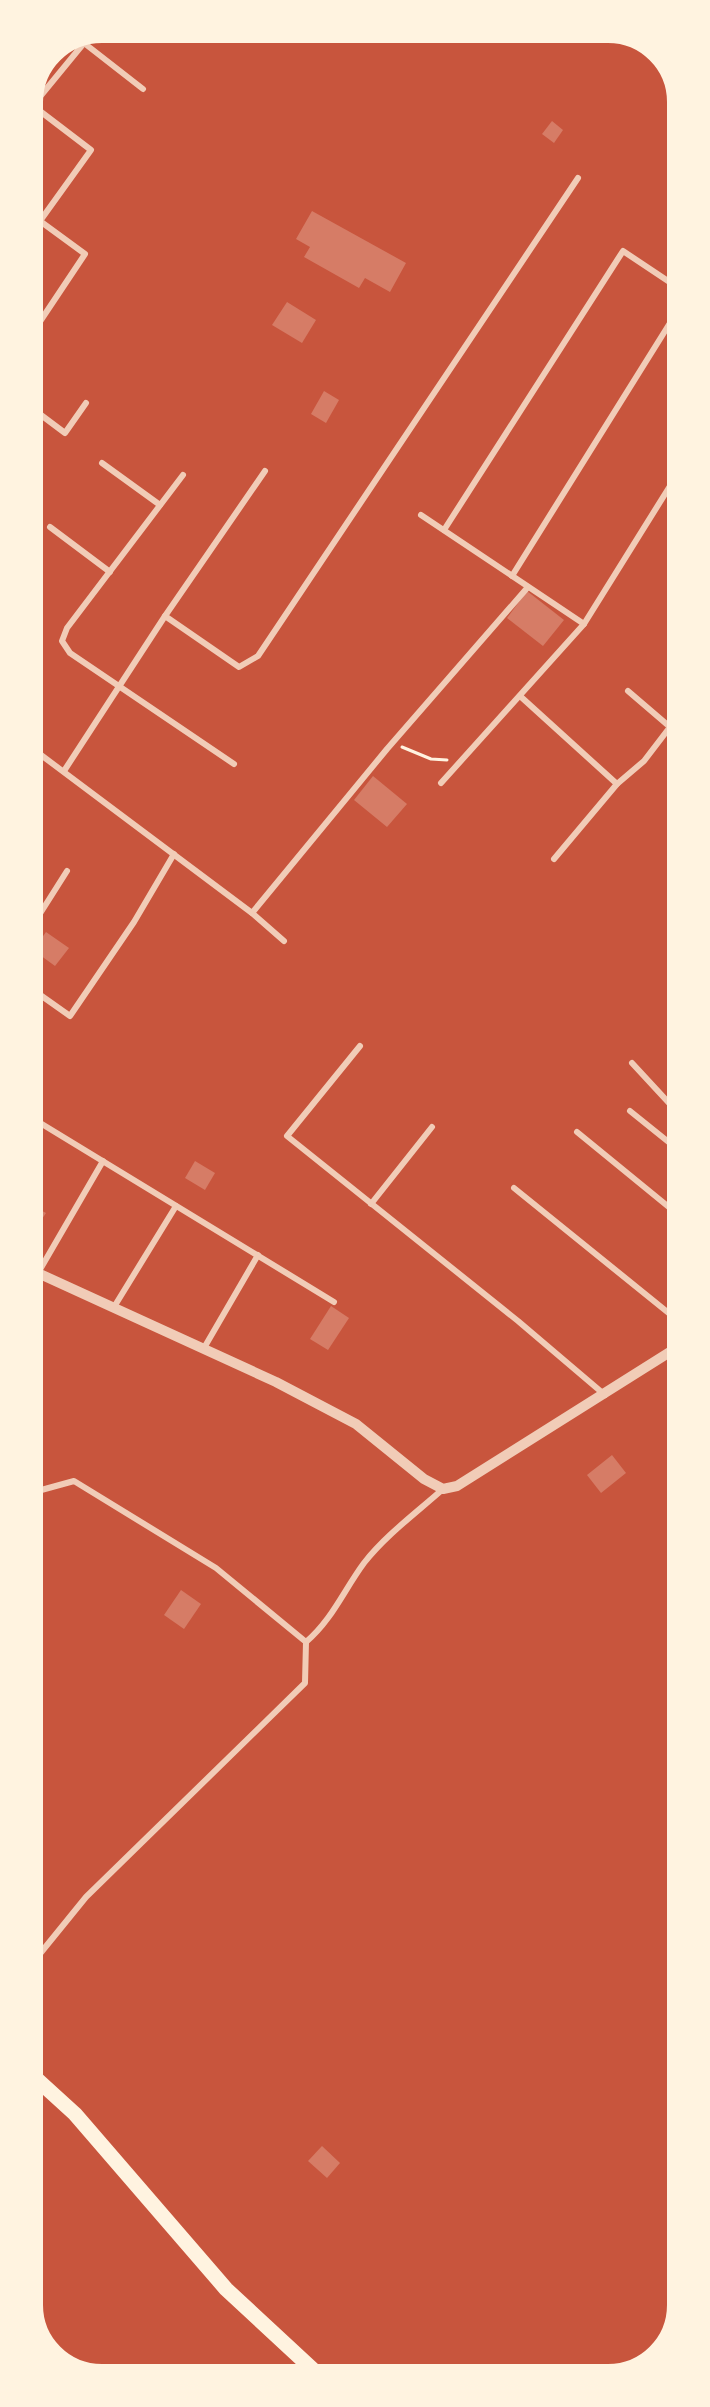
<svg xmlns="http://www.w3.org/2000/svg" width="710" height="2407" font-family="'Fira Sans Condensed',sans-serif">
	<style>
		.building { fill: #d67c66 }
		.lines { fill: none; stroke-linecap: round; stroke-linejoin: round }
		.path { stroke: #fff3e0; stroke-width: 3 }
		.minor { stroke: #f1ccb7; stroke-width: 6 }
		.tertiary { stroke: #f1ccb7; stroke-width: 10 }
		.primary { stroke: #fff3e0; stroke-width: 15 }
		.rim { fill: none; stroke: #fff3e0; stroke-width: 8 }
	</style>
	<rect width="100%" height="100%" fill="#c8553d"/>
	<g class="building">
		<polygon points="552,121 563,130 554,143 542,134"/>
		<polygon points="312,211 406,263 390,292 365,278 359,288 304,257 310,247 296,239"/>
		<polygon points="287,302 316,320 302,343 272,325"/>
		<polygon points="324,391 339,400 326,423 311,414"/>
		<polygon points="527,591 564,620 543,646 507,618"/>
		<polygon points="373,776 407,804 387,827 354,800"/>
		<polygon points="46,932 69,948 55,966 33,950"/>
		<polygon points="195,1161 215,1173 205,1190 185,1178"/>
		<polygon points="29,1204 46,1213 38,1225 29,1220"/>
		<polygon points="331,1306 349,1318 328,1350 310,1339"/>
		<polygon points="612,1455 626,1473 601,1493 587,1475"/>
		<polygon points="181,1590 201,1604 184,1629 164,1615"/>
		<polygon points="322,2146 340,2163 327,2178 308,2161"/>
	</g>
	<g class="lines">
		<polyline class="path" points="402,747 431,759 447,760"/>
		<g class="minor">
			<polyline points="84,43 143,89"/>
			<polyline points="32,105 91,150 40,221"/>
			<polyline points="29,110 93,32"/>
			<polyline points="29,213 85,254 29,338"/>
			<polyline points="29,406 65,433 86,403"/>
			<polyline points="102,463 160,505"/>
			<polyline points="183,475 67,628 62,641 70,653 234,764"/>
			<polyline points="421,515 584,624"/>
			<polyline points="50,527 110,572"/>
			<polyline points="444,530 623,251 680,289"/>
			<polyline points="512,576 680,307"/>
			<polyline points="165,616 239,667 258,656 578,178"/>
			<polyline points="628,691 670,727"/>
			<polyline points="520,696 617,784"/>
			<polyline points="29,746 252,913 284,941"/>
			<polyline points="64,771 165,616 265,471"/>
			<polyline points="441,783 584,624 680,470"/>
			<polyline points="554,859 617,784 644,761 670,727 680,718"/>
			<polyline points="252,913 387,749 528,587"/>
			<polyline points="29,931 67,871"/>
			<polyline points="29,987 70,1016 134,922 174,854"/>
			<polyline points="360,1046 287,1136 518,1321 605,1395"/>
			<polyline points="632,1063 681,1116"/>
			<polyline points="630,1111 681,1152"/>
			<polyline points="29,1120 32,1118 334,1302"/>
			<polyline points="577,1132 681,1217"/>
			<polyline points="514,1188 681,1323"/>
			<polyline points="371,1204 432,1127"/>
			<polyline points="38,1273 103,1161"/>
			<polyline points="114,1307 176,1206"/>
			<polyline points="204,1348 258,1255"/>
			<polyline points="29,1489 34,1492 74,1481 216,1568 306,1642"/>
			<path d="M30,1966L86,1897L305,1683L306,1642C332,1620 344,1590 364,1563C386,1535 416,1513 443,1489"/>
		</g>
		<polyline class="tertiary" points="29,1269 276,1382 356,1424 424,1479 443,1489 457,1486 681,1345"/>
		<polyline class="primary" points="30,2073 75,2114 226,2289 322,2378"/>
	</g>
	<path d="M0 0H710V2407H0ZM102 39H608A63 63 0 0 1 671 102V2305A63 63 0 0 1 608 2368H102A63 63 0 0 1 39 2305V102A63 63 0 0 1 102 39Z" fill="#fff3e0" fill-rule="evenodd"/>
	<path class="rim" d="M102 39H608A63 63 0 0 1 671 102V2305A63 63 0 0 1 608 2368H102A63 63 0 0 1 39 2305V102A63 63 0 0 1 102 39Z"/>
</svg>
